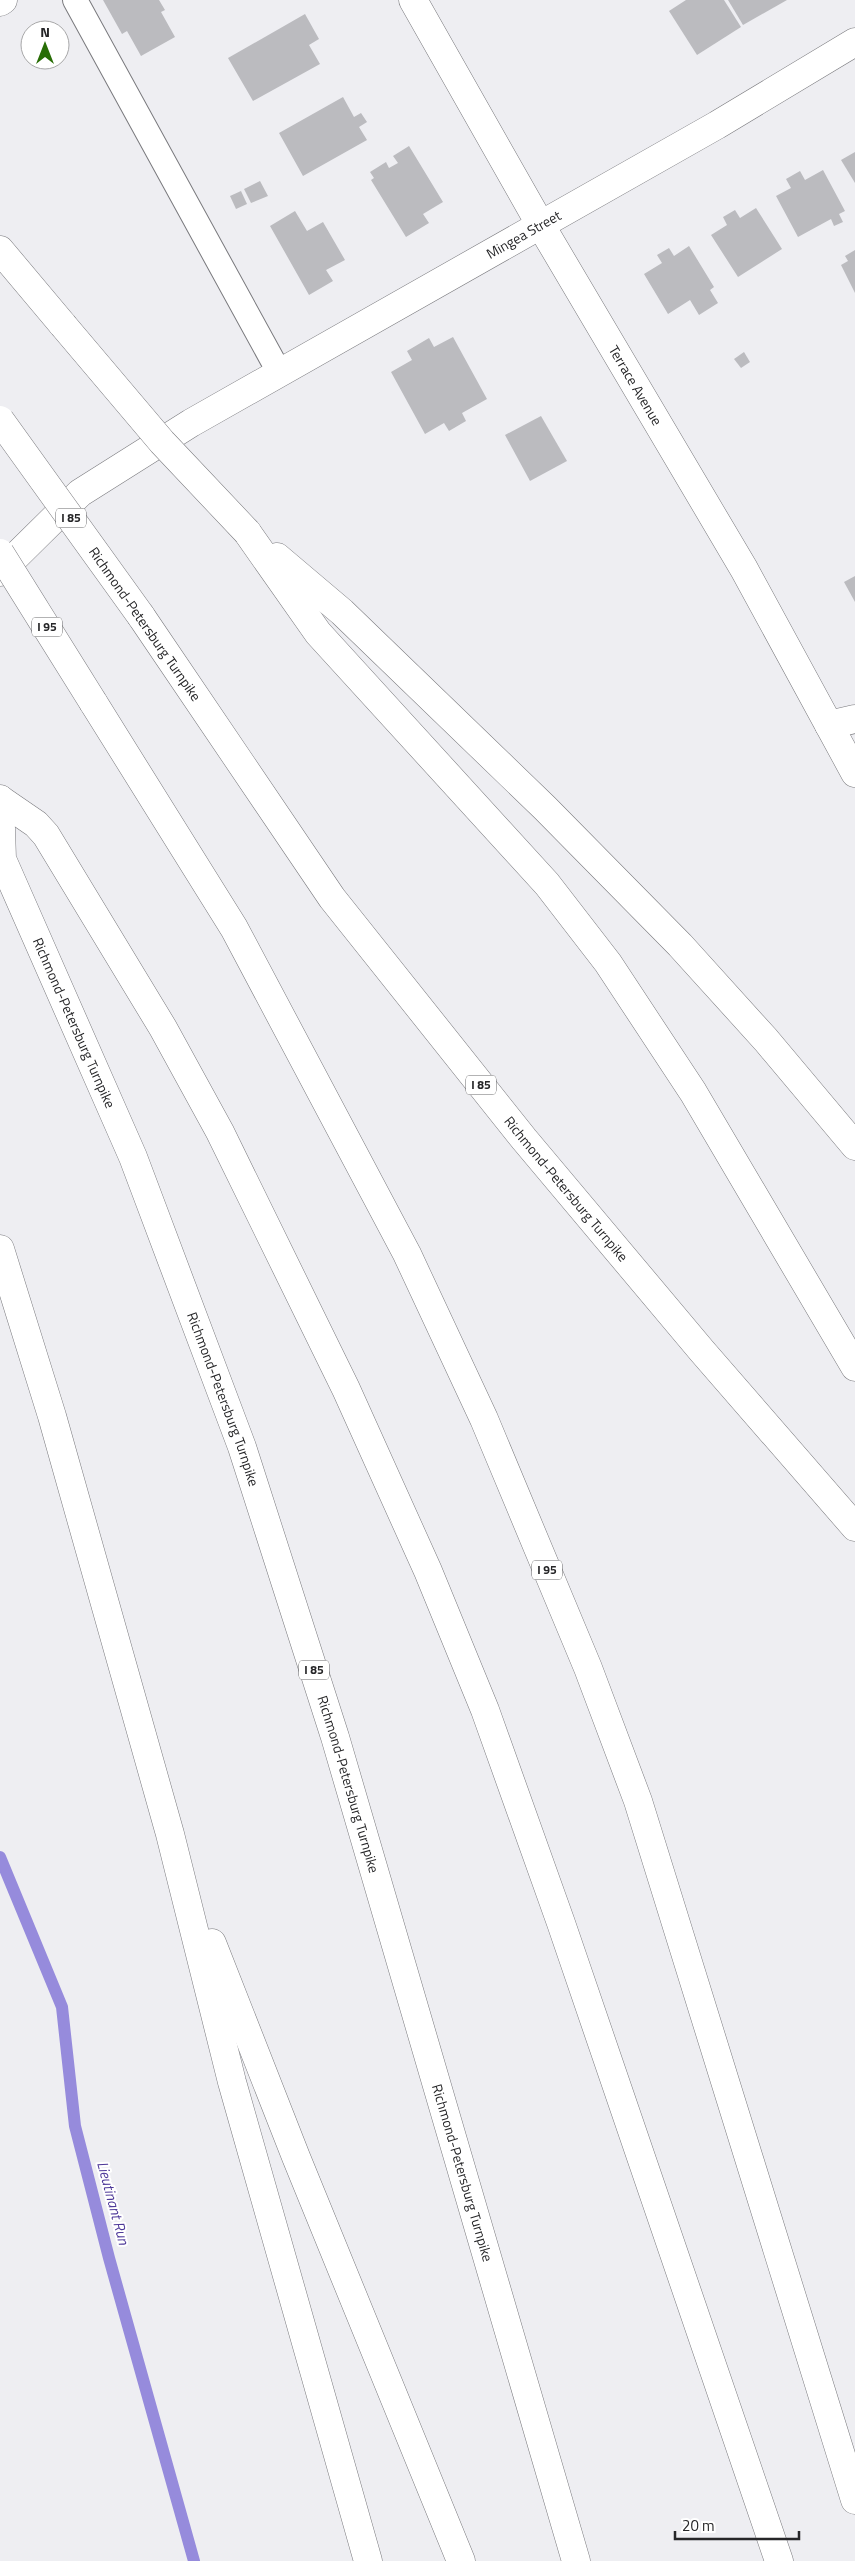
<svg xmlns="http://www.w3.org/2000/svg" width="855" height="2561" font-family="'Titillium Web',sans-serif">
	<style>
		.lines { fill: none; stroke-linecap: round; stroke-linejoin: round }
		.stream { stroke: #968bdc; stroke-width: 12 }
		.building { fill: #bbbbbf }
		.service-casing { stroke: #79797d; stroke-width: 26 }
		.minor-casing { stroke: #79797d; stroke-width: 29 }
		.motorway-casing { stroke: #79797d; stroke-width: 29 }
		.service { stroke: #fff; stroke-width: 24 }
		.minor { stroke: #fff; stroke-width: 28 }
		.motorway { stroke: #fff; stroke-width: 28 }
		.motorway-bridge-casing { stroke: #79797d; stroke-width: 29; stroke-linecap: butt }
		.motorway-bridge { stroke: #fff; stroke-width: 28 }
		.labels { text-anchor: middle; stroke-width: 4; stroke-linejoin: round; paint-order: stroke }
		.shield { fill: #fff; stroke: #676768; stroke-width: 1 }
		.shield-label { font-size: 12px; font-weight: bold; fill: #262628 }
		.street-label { font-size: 14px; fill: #262628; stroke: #fff }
		.water-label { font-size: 15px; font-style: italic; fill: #4f3a99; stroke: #fff }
	</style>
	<rect width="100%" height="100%" fill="#eeeef2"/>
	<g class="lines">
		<polyline class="stream" points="0,1857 62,2007 75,2126 109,2258 194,2561"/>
	</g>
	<g class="building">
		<polygon points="103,0 159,0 165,10 161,12 175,37 141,56 127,31 122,34"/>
		<polygon points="686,0 724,0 741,27 697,55 669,11"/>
		<polygon points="728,0 787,0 743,25"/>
		<polygon points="305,14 319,39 309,45 320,64 253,101 228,58"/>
		<polygon points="343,97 354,117 361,113 367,122 359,127 367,140 303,176 279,133"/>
		<polygon points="409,146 443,202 423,214 429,223 406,237 371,180 374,178 370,172 386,162 389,168 398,163 393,156"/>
		<polygon points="855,152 855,183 841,160"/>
		<polygon points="823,170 845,211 839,214 843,222 834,226 831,219 798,237 776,196 791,188 786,179 800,171 805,180"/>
		<polygon points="260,181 268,196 251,203 244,189"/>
		<polygon points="241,191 247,204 236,209 230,196"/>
		<polygon points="756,208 782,249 738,277 711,235 727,225 723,217 735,210 740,218"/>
		<polygon points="295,211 307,231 323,222 345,260 326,270 333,281 309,295 270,226"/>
		<polygon points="689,246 714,287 710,290 718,303 699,315 690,300 668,314 644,274 662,263 657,255 669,248 674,256"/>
		<polygon points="855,250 855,293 841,265 848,261 845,256"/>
		<polygon points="453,337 487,399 462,413 466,421 449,431 444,423 425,434 391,372 412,360 407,351 429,338 434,347"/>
		<polygon points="744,352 750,362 741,368 734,359"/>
		<polygon points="541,416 567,461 530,481 505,435"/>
		<polygon points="855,576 855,602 844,582"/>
	</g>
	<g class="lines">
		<g class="service-casing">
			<polyline id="service" points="75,0 279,372"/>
		</g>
		<g class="minor-casing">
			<g id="minor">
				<path id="s1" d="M413,0L540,224L744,569L855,773"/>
				<polyline points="0,2 3,0"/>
				<path id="s2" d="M0,572L80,493L191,423L717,125L855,42"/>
				<polyline points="829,725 855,719"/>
			</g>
		</g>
		<g class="motorway-casing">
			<g id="motorway">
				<polyline points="0,250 63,325"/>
				<polyline points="247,532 318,633 547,884 608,963 693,1092 855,1367"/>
				<polyline points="277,557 342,612 545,808 680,945 766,1040 855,1146"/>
				<path id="s3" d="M141,616L332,898L524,1139L702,1351L855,1527"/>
				<polyline points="93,702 234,928 407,1254 484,1419 588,1668 638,1801 855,2500"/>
				<path id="s4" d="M0,799L2,859L133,1157L242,1447L335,1737L576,2561"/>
				<polyline points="1,800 36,824 46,835 163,1028 220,1132 346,1389 428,1571 485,1710 561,1923 779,2561"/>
				<polyline points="0,1249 52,1416 170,1834 232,2082 368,2561"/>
				<polyline points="212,1943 296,2157 461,2561"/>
			</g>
		</g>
		<use href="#service" class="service"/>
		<use href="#minor" class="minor"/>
		<use href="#motorway" class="motorway"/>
		<g class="motorway-bridge-casing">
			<g id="motorway-bridge">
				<polyline points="63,325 162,442 247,532"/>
				<polyline points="0,420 141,616"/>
				<polyline points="0,553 93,702"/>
			</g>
		</g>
		<use href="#motorway-bridge" class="motorway-bridge"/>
	</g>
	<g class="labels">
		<g class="shield">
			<rect x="56" y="508.5" width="30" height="19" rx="4"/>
			<rect x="32" y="617.5" width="30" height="19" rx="4"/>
			<rect x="466" y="1075.5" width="30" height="19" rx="4"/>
			<rect x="532" y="1560.5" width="30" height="19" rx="4"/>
			<rect x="299" y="1660.5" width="30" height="19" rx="4"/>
		</g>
		<g class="shield-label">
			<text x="71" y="522">I 85</text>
			<text x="47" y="631">I 95</text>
			<text x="481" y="1089">I 85</text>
			<text x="547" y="1574">I 95</text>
			<text x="314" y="1674">I 85</text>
		</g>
		<g class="street-label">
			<text dy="5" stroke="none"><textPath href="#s2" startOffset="626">Mingea Street</textPath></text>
			<text dy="5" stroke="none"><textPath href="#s1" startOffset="445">Terrace Avenue</textPath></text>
			<text transform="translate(145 624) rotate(55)" y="5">Richmond-Petersburg Turnpike</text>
			<text dy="5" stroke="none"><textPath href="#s4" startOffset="239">Richmond-Petersburg Turnpike</textPath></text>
			<text dy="5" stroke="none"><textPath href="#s3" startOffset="714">Richmond-Petersburg Turnpike</textPath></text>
			<text dy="5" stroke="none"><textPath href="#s4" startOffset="644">Richmond-Petersburg Turnpike</textPath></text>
			<text dy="5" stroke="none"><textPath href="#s4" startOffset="1049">Richmond-Petersburg Turnpike</textPath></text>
			<text dy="5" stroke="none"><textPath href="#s4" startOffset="1454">Richmond-Petersburg Turnpike</textPath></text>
		</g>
		<g class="water-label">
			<text transform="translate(113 2203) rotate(75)" y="5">Lieutinant Run</text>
		</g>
	</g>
	<g transform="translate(45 45)"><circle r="24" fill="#ffffff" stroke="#a8a8a9"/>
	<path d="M0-4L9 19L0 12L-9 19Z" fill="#286d06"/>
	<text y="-8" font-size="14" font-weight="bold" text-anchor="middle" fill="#262628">N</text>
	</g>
	<path d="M675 2531v8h124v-8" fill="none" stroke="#262628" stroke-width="2.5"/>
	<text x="682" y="2531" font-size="15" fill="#262628" stroke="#ffffff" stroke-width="4" paint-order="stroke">20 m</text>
</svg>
